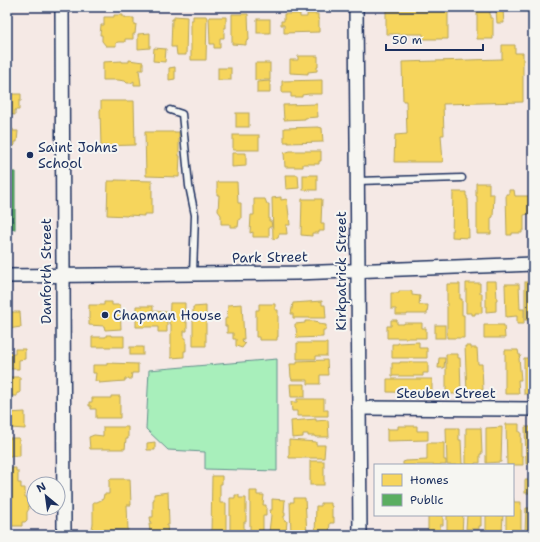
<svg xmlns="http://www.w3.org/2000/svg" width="540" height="542" font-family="'Shantell Sans',sans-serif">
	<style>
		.green { fill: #a8efbb; stroke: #628f8c }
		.homes { fill: #f6d55c; stroke: #b4a35d }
		.public { fill: #5aae61; stroke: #478860 }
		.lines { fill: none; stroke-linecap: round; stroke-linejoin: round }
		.lane-casing { stroke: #1b2f5e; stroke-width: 9 }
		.street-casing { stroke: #1b2f5e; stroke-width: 16 }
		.lane { stroke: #f6f6f2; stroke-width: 6 }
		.street { stroke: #f6f6f2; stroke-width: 13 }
		.poi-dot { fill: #1b2f5e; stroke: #f6f6f2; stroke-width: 1.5 }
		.labels { text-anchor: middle; stroke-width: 4; stroke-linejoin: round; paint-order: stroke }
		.poi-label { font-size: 14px; fill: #1b2f5e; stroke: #f6f6f2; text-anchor: start }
		.street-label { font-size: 14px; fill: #1b2f5e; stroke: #f6f6f2 }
	</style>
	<rect width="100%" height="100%" fill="#f5e9e5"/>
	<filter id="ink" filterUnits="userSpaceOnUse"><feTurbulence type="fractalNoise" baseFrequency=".025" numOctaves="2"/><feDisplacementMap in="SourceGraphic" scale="8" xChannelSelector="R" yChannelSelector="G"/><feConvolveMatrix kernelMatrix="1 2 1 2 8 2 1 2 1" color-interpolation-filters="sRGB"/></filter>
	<g filter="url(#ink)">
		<polygon class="green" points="277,359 277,471 205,469 205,452 168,450 146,429 149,370"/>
		<g class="homes">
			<polygon points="388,7 448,8 448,39 423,39 423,34 386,34 386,8 388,8"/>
			<polygon points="477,9 490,9 490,18 493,18 493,39 477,39"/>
			<polygon points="496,10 503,10 504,23 497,23"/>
			<polygon points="232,14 248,14 249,40 246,41 246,45 232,44"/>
			<polygon points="284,14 300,14 300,17 307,17 307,14 318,14 318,19 319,19 319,32 284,33 284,25 281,25 281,21 284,21"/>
			<polygon points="114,15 123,15 123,17 126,17 126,18 134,18 134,24 136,24 135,34 133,34 133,39 125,39 125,42 118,42 116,43 116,46 106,46 102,41 102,35 100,35 101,25 104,25 104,17 114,17"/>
			<polygon points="174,16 187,17 186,55 177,55 176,47 171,47 172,19 174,19"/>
			<polygon points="193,16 206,16 207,18 206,60 191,60 191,20 193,20"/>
			<polygon points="209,17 226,17 226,28 224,28 224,38 220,38 220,48 214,48 214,44 210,44"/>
			<rect x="257" y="19" width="13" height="14"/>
			<polygon points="150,33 150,48 138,49 138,34"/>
			<polygon points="502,45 515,45 515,53 523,53 523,102 443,104 444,135 441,135 443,162 394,162 395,135 407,134 406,101 403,101 402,62 502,59"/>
			<polygon points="154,48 166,49 165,62 153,61"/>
			<polygon points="298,56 318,56 318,67 317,67 317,71 308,72 308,74 290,73 290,60 298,60"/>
			<polygon points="129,60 143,62 143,70 139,70 141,85 134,85 134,81 131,83 127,83 125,81 118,80 103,80 103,62 122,61 122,62 129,62"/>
			<rect x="255" y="63" width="15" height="17"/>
			<polygon points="175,67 175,79 169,80 169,68"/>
			<rect x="218" y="68" width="13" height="12"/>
			<polygon points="322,80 322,94 309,94 302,95 302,97 291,97 291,93 282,93 282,81"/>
			<polygon points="270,81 270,93 257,93 257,82"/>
			<polygon points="7,92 10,92 10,94 21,94 21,101 19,101 19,110 15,110 15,115 7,114"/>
			<polygon points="101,101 134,101 135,145 101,146 100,110 101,109"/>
			<polygon points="317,104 318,117 305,118 305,119 284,120 283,105"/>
			<rect x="236" y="113" width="13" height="14"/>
			<polygon points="318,127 322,128 323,142 288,143 288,142 284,142 284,128"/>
			<polygon points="7,129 13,129 13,131 18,131 17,142 15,142 15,145 13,147 7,145"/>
			<polygon points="145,132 179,132 179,156 180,156 179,177 146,176"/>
			<rect x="233" y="135" width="26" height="15"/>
			<polygon points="290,151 321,151 321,161 319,161 319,164 303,164 303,167 285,167 284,153"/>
			<polygon points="232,153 246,153 246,166 232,167"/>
			<polygon points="285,175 298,175 299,188 286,189"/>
			<rect x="303" y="175" width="14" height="15"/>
			<polygon points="115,180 152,181 152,214 144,214 144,216 128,215 127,216 107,215 108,181 115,181"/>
			<polygon points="217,182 237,182 238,203 241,203 241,219 239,219 238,227 230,227 230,224 221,224 221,215 218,211 219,195 217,195"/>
			<polygon points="476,183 489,183 489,194 494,194 493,217 491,218 491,234 477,234 477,196 476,196"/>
			<polygon points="509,190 514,190 515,196 529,196 529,214 524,215 524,230 522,230 522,233 512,233 512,235 507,235 506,194 509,194"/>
			<polygon points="453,192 466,192 466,196 467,196 467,199 468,199 469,238 452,237"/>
			<polygon points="281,197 281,200 287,199 290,225 286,225 287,234 279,234 278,238 273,239 272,198"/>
			<polygon points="254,199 265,199 267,204 269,204 269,221 271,221 272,227 269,227 269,237 253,237 253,232 250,233 251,215 254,215"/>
			<polygon points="302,199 322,199 321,223 324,223 324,231 319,231 319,233 312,233 312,236 301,235"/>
			<polygon points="486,281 496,281 497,300 496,300 496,311 486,312"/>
			<rect x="525" y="282" width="8" height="38"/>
			<polygon points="466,283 480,283 480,293 482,293 482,313 475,313 475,315 472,315 472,313 466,313"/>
			<polygon points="447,284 460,284 460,299 462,299 462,315 464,315 464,338 447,338"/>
			<polygon points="505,284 519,284 520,309 524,309 524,324 517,324 517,316 506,317"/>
			<polygon points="399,291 412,291 412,295 420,296 419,305 428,305 427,314 407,314 407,315 396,315 396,309 391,309 391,293 399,293"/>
			<polygon points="322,301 322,305 325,305 326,318 293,318 293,314 291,314 293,303"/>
			<polygon points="104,302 112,302 112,305 120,305 121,329 105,330 104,326 89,325 89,305 104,305"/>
			<polygon points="170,303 185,303 185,322 187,322 187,331 184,331 184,338 186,338 186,351 184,351 184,357 171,358 171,324 169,324"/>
			<polygon points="242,304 244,339 242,339 243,342 245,344 242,348 236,346 236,339 233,339 233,333 227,333 227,326 225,326 225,319 227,318 228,305"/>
			<polygon points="259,304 275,304 275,310 278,310 278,337 277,337 277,340 259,340 259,337 256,337 256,310 259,310"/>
			<polygon points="136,306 153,306 153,311 167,312 167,332 158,332 158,327 136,327"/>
			<polygon points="206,306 206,346 193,346 193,307"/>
			<polygon points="7,310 9,310 10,312 20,312 21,327 8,329 7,331"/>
			<polygon points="391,320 397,320 397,324 404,324 404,323 422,323 422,328 426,328 426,338 387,338 387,326 391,326"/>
			<polygon points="305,321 315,321 318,322 318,324 326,325 326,330 323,330 323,337 297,338 296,328 295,327 295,324 305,323"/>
			<rect x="435" y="325" width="10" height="13"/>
			<polygon points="484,325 504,325 505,338 484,338"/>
			<polygon points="106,335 111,335 111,336 124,336 124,347 92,347 92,337 106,337"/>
			<polygon points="419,342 419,348 427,348 427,358 392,358 392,344 398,344 398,343"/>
			<polygon points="297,343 327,343 327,356 316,356 316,359 297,359"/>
			<polygon points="465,346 471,346 471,348 477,348 478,364 482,364 483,390 480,390 480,393 467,393"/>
			<rect x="130" y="347" width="13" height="8"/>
			<polygon points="15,349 25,349 25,359 19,360 19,369 7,369 7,352 11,352 11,354 15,354"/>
			<polygon points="505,350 518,350 519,355 521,355 520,357 519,358 521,380 518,380 519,394 505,394"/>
			<polygon points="530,353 533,353 533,394 524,394 524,358 530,358"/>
			<polygon points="446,354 458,354 458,358 460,358 461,394 446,394"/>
			<polygon points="439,358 445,358 444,368 438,368"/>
			<polygon points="327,360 328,375 320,375 320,384 308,384 308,380 292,380 291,377 290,364 297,364 297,361"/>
			<polygon points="400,362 428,362 428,373 423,373 423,376 392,376 392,363 400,363"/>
			<polygon points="107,363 138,364 138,373 132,373 131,379 125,379 125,381 99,383 99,381 95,381 96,373 93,373 93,365 107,365"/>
			<polygon points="7,377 20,377 20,393 17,393 17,396 7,396"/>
			<polygon points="387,379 432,379 432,393 387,392"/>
			<polygon points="290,384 305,384 305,397 291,397"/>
			<polygon points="111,396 120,396 120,418 96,418 96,409 91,409 91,406 89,406 89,402 92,402 92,398 111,398"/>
			<polygon points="297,399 324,399 324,410 328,410 328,416 297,416 297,411 292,411 291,402 297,402"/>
			<polygon points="7,411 8,413 25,412 25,429 10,428 10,431 7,431"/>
			<polygon points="316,419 316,421 328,420 329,437 315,437 315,436 308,436 308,434 303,434 303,437 292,438 291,421"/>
			<polygon points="506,424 519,424 519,432 521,432 521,456 523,456 523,465 507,465"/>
			<polygon points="398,426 417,426 417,431 428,431 428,440 387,441 387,429 398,429"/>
			<polygon points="103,427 128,427 128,439 126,439 125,449 90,449 89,437 94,435 103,436"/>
			<polygon points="502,427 501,462 486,463 486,428"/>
			<polygon points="525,427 533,427 533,464 526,464"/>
			<polygon points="446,428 459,428 459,440 461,440 462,464 464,464 464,465 447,465"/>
			<polygon points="466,428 481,428 482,454 480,454 480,463 475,463 475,465 466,464"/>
			<polygon points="7,438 19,438 19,443 20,443 20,456 7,456"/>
			<polygon points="289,440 316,442 316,445 325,445 324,458 289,458"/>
			<polygon points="155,442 155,450 147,450 147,443"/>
			<polygon points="427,443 444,443 444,460 446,460 446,465 403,465 403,462 406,461 427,460"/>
			<rect x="310" y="461" width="14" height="24"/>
			<polygon points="7,468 16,468 16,471 18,471 18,483 21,483 21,488 25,488 25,497 27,497 29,509 27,512 27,520 25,522 22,522 22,526 7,526"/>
			<polygon points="212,476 222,476 222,484 220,484 220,503 226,503 226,534 211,534"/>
			<polygon points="111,479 130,479 131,505 127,505 128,530 114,530 95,531 92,528 93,524 93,502 97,502 103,499 104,494 109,494 109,480"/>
			<rect x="525" y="480" width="8" height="13"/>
			<polygon points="250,491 257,491 257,495 264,495 263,505 266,505 266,516 263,516 263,535 250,535"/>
			<polygon points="168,492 169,525 167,525 168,535 152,535 152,532 150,532 149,524 151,524 150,517 153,517 153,500 154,500 154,494"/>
			<polygon points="235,495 239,495 239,498 246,498 246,522 244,522 244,534 230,534 230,498 235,498"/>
			<polygon points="294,498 305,498 307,535 291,535 290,502 294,502"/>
			<polygon points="513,498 514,502 521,502 521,535 506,535 506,515 513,515"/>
			<polygon points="272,499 285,500 284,513 285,513 285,516 284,516 284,520 287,521 286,533 269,532 271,515 270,510 272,510"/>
			<polygon points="321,503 331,503 331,506 332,506 332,517 334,517 334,523 330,523 329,535 315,534 316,506 321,506"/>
			<polygon points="526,508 533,508 533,535 533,533 525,533"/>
			<polygon points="428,515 443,515 443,525 440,525 441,534 428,534"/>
			<polygon points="447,515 463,515 462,535 447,535"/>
			<polygon points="467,515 481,515 481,526 479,526 479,529 466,529"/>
			<polygon points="486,515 503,515 502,532 495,534 495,535 486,535"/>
		</g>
		<rect class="public" x="7" y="172" width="8" height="57"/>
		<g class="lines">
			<g class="lane-casing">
				<g id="lane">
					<polyline points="170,110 182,114 189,186 195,215 193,274"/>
					<polyline points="357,181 462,178"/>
				</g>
			</g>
			<g class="street-casing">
				<g id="street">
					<polyline points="62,7 64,535"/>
					<polyline points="356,7 360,535"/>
					<polyline points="7,276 296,273 533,264"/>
					<polyline points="359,408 533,409"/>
				</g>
			</g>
			<use href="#lane" class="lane"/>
			<use href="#street" class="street"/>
		</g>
	</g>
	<g class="poi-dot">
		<circle cx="30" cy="155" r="4"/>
		<circle cx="105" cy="315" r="4"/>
	</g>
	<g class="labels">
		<g class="poi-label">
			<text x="38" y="152">Saint Johns<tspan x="38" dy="16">School</tspan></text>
			<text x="113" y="320">Chapman House</text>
		</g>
		<g class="street-label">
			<text transform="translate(270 257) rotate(-1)" y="5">Park Street</text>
			<text transform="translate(46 271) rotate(-90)" y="5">Danforth Street</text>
			<text transform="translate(341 271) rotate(-90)" y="5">Kirkpatrick Street</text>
			<text x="446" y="398">Steuben Street</text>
		</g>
	</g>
	<rect width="540" height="542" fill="none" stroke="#f6f6f2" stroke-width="24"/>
	<rect x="12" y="12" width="516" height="518" fill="none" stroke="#1b2f5e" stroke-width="1.5" filter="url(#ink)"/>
	<rect x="374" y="464" width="140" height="52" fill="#f6f6f2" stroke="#9ea6b7"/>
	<rect x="382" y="474" width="20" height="12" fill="#f6d55c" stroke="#9ea6b7"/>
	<text x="410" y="484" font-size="12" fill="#1b2f5e">Homes</text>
	<rect x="382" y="494" width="20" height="12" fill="#5aae61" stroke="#9ea6b7"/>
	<text x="410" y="504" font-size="12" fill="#1b2f5e">Public</text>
	<g transform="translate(46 496) rotate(331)"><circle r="19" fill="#f6f6f2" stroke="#9ea6b7"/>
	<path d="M0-3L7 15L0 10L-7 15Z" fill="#1b2f5e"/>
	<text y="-6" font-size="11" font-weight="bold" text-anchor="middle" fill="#1b2f5e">N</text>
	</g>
	<path d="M386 44v6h97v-6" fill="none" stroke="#1b2f5e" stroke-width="2"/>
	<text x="392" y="44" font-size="12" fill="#1b2f5e" stroke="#f6f6f2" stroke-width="3" paint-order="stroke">50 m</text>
</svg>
